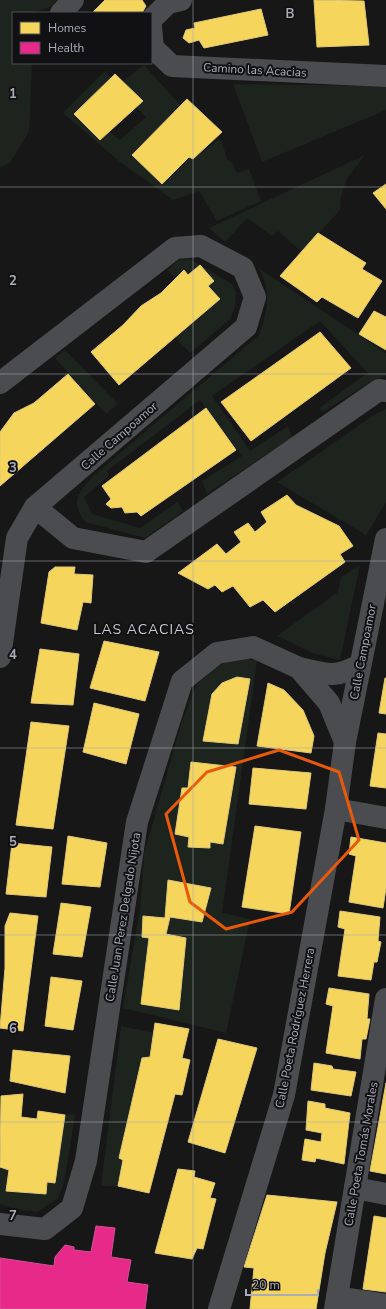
<svg xmlns="http://www.w3.org/2000/svg" width="386" height="1309" font-family="'Nunito Sans',sans-serif">
	<style>
		.green { fill: #1d241e }
		.homes { fill: #f6d55c; stroke: #dfc978 }
		.health { fill: #e7298a; stroke: #d45198 }
		.lines { fill: none; stroke-linecap: round; stroke-linejoin: round }
		.street { stroke: #4b4c50; stroke-width: 22 }
		.marked { fill: none; stroke: #e8590c; stroke-width: 3; stroke-linejoin: round }
		.grid { fill: none; stroke: #a8adb8; stroke-width: 1; stroke-opacity: 0.55 }
		.labels { text-anchor: middle; stroke-width: 4; stroke-linejoin: round; paint-order: stroke }
		.street-label { font-size: 12px; fill: #a8adb8; stroke: #111113 }
		.quarter-label { font-size: 14px; letter-spacing: 1px; fill: #c9ccd4; stroke: #111113 }
		.grid-label { font-size: 13px; text-anchor: middle; font-weight: bold; fill: #a8adb8; stroke: #111113; stroke-width: 4; stroke-linejoin: round; paint-order: stroke }
	</style>
	<rect width="100%" height="100%" fill="#171717"/>
	<g class="green">
		<path d="M0,0H57C46,13 29,13 13,13V63H32L29,131L10,163L0,167Z"/>
		<polygon points="144,65 180,105 132,155 162,184 189,157 193,159 218,140 222,142 227,159 233,164 237,173 249,169 261,201 217,221 199,191 173,200 119,161 63,113 105,71 111,78 74,114 100,140 110,132 120,140 146,117 136,107 143,101 123,81"/>
		<polygon points="233,84 386,86 386,110 262,162"/>
		<polygon points="365,155 347,178 341,196 340,210 302,252 278,231 272,236 247,218 225,242 209,228"/>
		<polygon points="190,259 232,284 236,293 235,307 230,319 190,353 175,337 208,286 214,281 188,275 184,270 176,278 167,270 179,260"/>
		<path d="M258,268L386,353V376L373,380L323,412L319,408L368,373L320,321L212,396L250,451L288,426L292,437L207,494L202,481L242,456L200,400L107,471L109,476L84,497L92,514L140,528L177,502L183,511L145,538L85,522C70,501 78,493 93,476L259,335C267,312 273,290 258,268Z"/>
		<polygon points="65,350 118,404 106,414 55,358"/>
		<polygon points="386,409 386,502 366,535 277,482 377,413"/>
		<polygon points="360,565 340,660 315,654 277,636 338,592 341,577"/>
		<polygon points="235,656 257,661 222,913 250,919 226,1033 123,1008 140,910 144,854 182,721 197,684 215,669"/>
		<polygon points="121,1026 154,1033 118,1186 101,1186"/>
		<polygon points="0,1105 22,1108 21,1117 37,1119 38,1111 75,1115 64,1183 58,1198 37,1212 15,1209 0,1204"/>
	</g>
	<g class="homes">
		<polygon points="105,0 142,0 146,6 142,13 92,13"/>
		<polygon points="314,0 364,1 369,45 317,47"/>
		<polygon points="261,9 268,35 204,48 199,40 189,43 183,38 186,30 195,28 194,23"/>
		<polygon points="115,74 143,101 100,140 74,114"/>
		<polygon points="187,99 222,132 193,159 189,157 162,184 132,155"/>
		<polygon points="386,184 386,209 373,193"/>
		<polygon points="318,233 366,263 362,269 382,281 358,318 322,297 317,302 280,276"/>
		<polygon points="200,265 214,281 208,286 220,299 119,385 91,352 123,325 141,306 161,293 184,270 188,275"/>
		<polygon points="374,311 386,317 386,350 359,334"/>
		<polygon points="320,332 351,368 251,441 221,402"/>
		<polygon points="68,374 95,404 0,486 0,432 14,413 34,403"/>
		<polygon points="206,408 236,450 141,516 137,512 125,513 122,507 111,508 106,504 111,499 102,486"/>
		<polygon points="287,495 296,505 339,526 353,546 340,554 345,562 275,612 263,600 250,607 233,586 222,592 215,585 208,589 178,573 217,544 226,554 241,542 234,532 248,523 255,532 267,522 261,512"/>
		<polygon points="55,567 75,567 74,574 93,575 91,603 83,602 77,630 41,623 49,572"/>
		<polygon points="104,641 159,652 145,701 90,688"/>
		<polygon points="40,649 79,654 73,705 31,703"/>
		<polygon points="237,677 250,679 238,744 203,741 212,694 222,683"/>
		<polygon points="385,678 386,678 386,714 379,713"/>
		<polygon points="268,683 284,690 303,710 314,736 311,753 257,746"/>
		<polygon points="94,703 139,714 126,764 83,752"/>
		<polygon points="31,722 69,726 53,829 16,825"/>
		<polygon points="378,733 386,734 386,788 370,786"/>
		<polygon points="191,762 236,767 223,844 210,842 210,848 188,847 189,837 175,834 182,788 188,788"/>
		<polygon points="253,768 311,773 306,809 249,804"/>
		<polygon points="255,826 301,832 289,914 242,907"/>
		<polygon points="68,836 107,843 100,887 62,884"/>
		<polygon points="351,837 386,843 386,888 383,908 349,902 356,856 349,854"/>
		<polygon points="12,843 52,847 46,897 6,894"/>
		<polygon points="168,880 211,888 202,922 170,917 166,934 186,938 179,1010 141,1004 149,938 142,937 143,916 165,918"/>
		<polygon points="61,903 91,907 82,957 53,954"/>
		<polygon points="340,911 380,917 378,941 381,942 377,962 374,962 371,980 338,976 345,929 338,927"/>
		<polygon points="10,913 38,916 23,1031 0,1028 5,968 5,926"/>
		<polygon points="51,977 82,981 73,1030 45,1026"/>
		<polygon points="329,988 369,994 367,1019 370,1019 366,1039 362,1039 360,1059 326,1053 333,1006 326,1004"/>
		<polygon points="155,1023 189,1029 182,1058 190,1060 182,1095 175,1094 149,1193 118,1186 123,1160 119,1158 142,1058 150,1057"/>
		<polygon points="218,1039 257,1048 225,1153 188,1142"/>
		<polygon points="13,1050 70,1056 65,1093 10,1081"/>
		<polygon points="314,1063 332,1066 333,1069 356,1072 351,1096 311,1090"/>
		<polygon points="386,1083 386,1174 370,1171"/>
		<polygon points="23,1094 21,1117 37,1119 38,1111 65,1115 55,1183 47,1182 46,1194 6,1191 9,1170 0,1167 1,1096"/>
		<polygon points="308,1101 325,1104 325,1108 350,1113 344,1164 316,1158 315,1162 302,1160 305,1139 321,1142 322,1133 306,1130"/>
		<polygon points="178,1169 195,1171 194,1177 215,1183 210,1198 216,1199 203,1249 197,1248 192,1259 155,1253"/>
		<polygon points="267,1195 337,1202 325,1253 316,1309 250,1309 254,1268 244,1267"/>
		<polygon points="374,1216 386,1218 386,1292 363,1289"/>
	</g>
	<polygon class="health" points="96,1226 115,1228 111,1257 131,1260 127,1282 148,1285 145,1309 0,1309 0,1258 54,1266 55,1257 65,1245 74,1247 74,1250 91,1252"/>
	<g class="lines">
		<g class="street">
			<polyline points="61,13 73,0"/>
			<polyline points="151,20 168,3 181,0"/>
			<polyline points="151,27 153,48 172,66 386,76"/>
			<polyline points="0,383 175,248 201,246 243,268 255,297 246,327 35,507 17,538 0,657"/>
			<polyline points="35,507 73,538 146,552 379,390 386,391"/>
			<path d="M299,668C326,674 334,679 360,665"/>
			<polyline points="336,809 386,818"/>
			<polyline points="355,1188 386,1194"/>
			<polyline points="0,1224 45,1229 72,1208 86,1161 137,822 182,681 217,653 253,647 299,668 329,703 345,742"/>
			<polyline points="337,1297 386,1305"/>
			<polyline points="219,1309 284,1095 336,809 345,742 386,539"/>
			<polyline points="335,1309 386,999"/>
		</g>
	</g>
	<path class="marked" d="M279,750L339,772L359,840L292,912L226,929L190,902L166,814L207,772Z"/>
	<path class="grid" d="M193,0V1309M0,187H386M0,374H386M0,561H386M0,748H386M0,935H386M0,1122H386"/>
	<g class="labels">
		<g class="street-label">
			<text transform="translate(255 70) rotate(3)" y="4">Camino las Acacias</text>
			<text transform="translate(119 436) rotate(-41)" y="4">Calle Campoamor</text>
			<text transform="translate(363 652) rotate(-79)" y="4">Calle Campoamor</text>
			<text transform="translate(123 917) rotate(-81)" y="4">Calle Juan Perez Delgado Nijota</text>
			<text transform="translate(295 1028) rotate(-79)" y="4">Calle Poeta Rodríguez Herrera</text>
			<text transform="translate(361 1154) rotate(-80)" y="4">Calle Poeta Tomás Morales</text>
		</g>
		<g class="quarter-label">
			<text x="144" y="634">LAS ACACIAS</text>
		</g>
	</g>
	<g class="grid-label">
		<text x="290" y="18">B</text>
		<text x="13" y="98">1</text>
		<text x="13" y="285">2</text>
		<text x="13" y="472">3</text>
		<text x="13" y="659">4</text>
		<text x="13" y="846">5</text>
		<text x="13" y="1033">6</text>
		<text x="13" y="1220">7</text>
	</g>
	<rect x="12" y="12" width="140" height="52" fill="#111113" stroke="#4d4f55"/>
	<rect x="20" y="22" width="20" height="12" fill="#f6d55c" stroke="#4d4f55"/>
	<text x="48" y="32" font-size="12" fill="#a8adb8">Homes</text>
	<rect x="20" y="42" width="20" height="12" fill="#e7298a" stroke="#4d4f55"/>
	<text x="48" y="52" font-size="12" fill="#a8adb8">Health</text>
	<path d="M246 1289v6h72v-6" fill="none" stroke="#a8adb8" stroke-width="2"/>
	<text x="252" y="1289" font-size="12" fill="#a8adb8" stroke="#111113" stroke-width="3" paint-order="stroke">20 m</text>
</svg>
